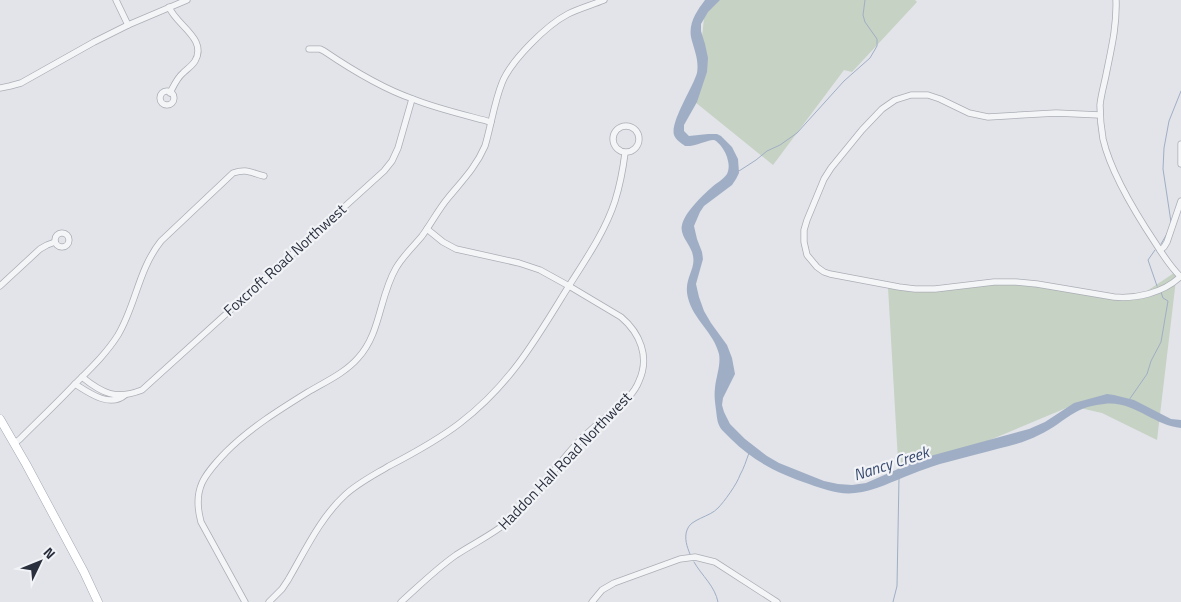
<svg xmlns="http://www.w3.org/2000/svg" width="1181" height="602" font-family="'Titillium Web',sans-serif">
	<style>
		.green { fill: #c6d2c3 }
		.water { fill: #a0aec5 }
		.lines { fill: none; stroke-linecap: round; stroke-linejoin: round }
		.stream { stroke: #a0aec5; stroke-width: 1 }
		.minor-casing { stroke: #abaeb6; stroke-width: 7 }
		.major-casing { stroke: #a2a7b3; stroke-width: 9 }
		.minor { stroke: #f4f5f7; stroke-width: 5.5 }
		.major { stroke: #fff; stroke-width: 8 }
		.labels { text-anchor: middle; stroke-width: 4.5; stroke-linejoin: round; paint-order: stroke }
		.street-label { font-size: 15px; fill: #2b303f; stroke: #f1f3f6 }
		.water-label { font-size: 16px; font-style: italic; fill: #394b6f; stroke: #f1f3f6 }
	</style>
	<rect width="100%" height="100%" fill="#e2e4e9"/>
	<g class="green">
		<polygon points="706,0 915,0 917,2 852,72 844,70 773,165 695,102"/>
		<polygon points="1177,271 1157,440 1102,413 1071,406 899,478 888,287 930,291 989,282 1091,291 1135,299"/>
	</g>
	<path class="water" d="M705,0H720L708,12L701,24V31L705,44L708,58L707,72L697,102L684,125V131L689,136L708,134H717L721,136L732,147L738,159L739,173L736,179L732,185L704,206L700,212L694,226L697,239L702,252L703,259L696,284L699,297L704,311L711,323L727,345L732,358L735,374L723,398L722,405L724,412L730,424L745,439L767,456L779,463L824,481L838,484L852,485L866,483L923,458L1029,429L1045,422L1074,403L1107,394L1114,395L1134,400L1171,419L1181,420V428C1154,426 1133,400 1104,404C1094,405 1085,407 1076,412C1063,419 1053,429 1039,435C1020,445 998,448 978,454C965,457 953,461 940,464C931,467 921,470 912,474C893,481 875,491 855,493C839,495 823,489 809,484C778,473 754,462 731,439C728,436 725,433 722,430C717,424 717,417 716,410C715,402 714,396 715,388C716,377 721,365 719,354C714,333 693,319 688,298C683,279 696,270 693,256C692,246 679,236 682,225C685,212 702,196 711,188C716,183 723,180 727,174C729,170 729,165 728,161C727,155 724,150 721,146C719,144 717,141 714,140C709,139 695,147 685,146C681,143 676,140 674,135C670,122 693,87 697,73C699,61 695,52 692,41C687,25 696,12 705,0Z"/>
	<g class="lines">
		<g class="stream">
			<polyline points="738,170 739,171 756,160 767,151 780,145 797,133 844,81 870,58 877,46 877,39 865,22 863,15 865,0"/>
			<polyline points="1171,222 1163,169 1164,148 1169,121 1181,91"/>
			<polyline points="1161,244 1168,232"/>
			<polyline points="1155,250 1148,260 1157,286"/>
			<polyline points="1129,400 1147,374 1151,361 1161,342 1168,301 1163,298 1161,292"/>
			<path d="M690,554C687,547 684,538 687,530C690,519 710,517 718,508C724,502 737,484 740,475C744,468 746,461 749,453"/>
			<path d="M694,562C702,576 715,586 718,602"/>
			<polyline points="893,602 897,586 899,478"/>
		</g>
		<g class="minor-casing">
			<g id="minor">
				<polyline points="116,0 128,25"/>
				<path d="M1116,0C1117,26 1111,50 1106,75C1104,85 1101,95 1100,105C1100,116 1101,128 1103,139C1111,174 1136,214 1156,244C1163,255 1171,268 1181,277"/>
				<path d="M169,7C176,25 208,39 195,61C192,66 187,69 183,73C177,78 174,85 170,93"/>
				<path d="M309,49H320L324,51C352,70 381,88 413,99C438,109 465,115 491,122"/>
				<polyline points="0,88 10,86 21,83 94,42 128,25 187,0"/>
				<circle cx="167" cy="98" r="7"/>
				<path d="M1100,115L1056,113L988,117L969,113L940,99L928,95H911L895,100L882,109L862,130L831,168L824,179L807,220L804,230V242L807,255L817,267L824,272L830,274L899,287L915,289H935L994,282H1016L1037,284L1114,297C1136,299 1163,293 1180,277"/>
				<circle cx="626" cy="139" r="13"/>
				<polyline points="1181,144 1181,164"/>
				<circle cx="62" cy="240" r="7"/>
				<polyline points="1160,250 1164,247 1167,242 1181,201"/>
				<polyline points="0,286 40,249 47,245 55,242"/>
				<path d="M82,377C103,394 116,400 142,390L384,171L392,161L398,148L412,99"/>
				<path d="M75,384C89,393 110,408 125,395"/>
				<path d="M15,443L20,439C38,421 57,403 75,384C90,369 106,354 118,335C136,305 138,270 161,241L233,173C247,168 251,173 264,176"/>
				<path d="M245,602L201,522C192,489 204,475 226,452C250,428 279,410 308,392C325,382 345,373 358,358C381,333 379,297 396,268C403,256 413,247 422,236C431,224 438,210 448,198C462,181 476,167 485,146C491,126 494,103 502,83C511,60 547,25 568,14C580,8 592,5 604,0"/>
				<path d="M269,602L282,589L288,580C305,551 320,518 345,495C358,483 374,475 389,466C414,453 438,440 460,423C507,387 532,346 562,297C581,266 604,235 615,201C620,185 623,169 625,153"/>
				<path d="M401,602C419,586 436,569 456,555C474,543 494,534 510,520C538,496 557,463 583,437C591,430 598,423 606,417C618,406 633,397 639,381C650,357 640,333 621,317L569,286L540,270L519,263L456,249L443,242L427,229"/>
				<polyline points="592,602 602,590 614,583 680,559 695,557 715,562 777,602"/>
			</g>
		</g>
		<g class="major-casing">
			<polyline id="major" points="0,419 26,464 84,572 98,602"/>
		</g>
		<use href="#minor" class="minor"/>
		<use href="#major" class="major"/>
	</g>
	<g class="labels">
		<g class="street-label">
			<text transform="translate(285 260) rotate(-42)" y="5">Foxcroft Road Northwest</text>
			<text transform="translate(565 461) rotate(-46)" y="5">Haddon Hall Road Northwest</text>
		</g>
		<g class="water-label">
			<text transform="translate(891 463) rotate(-18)" y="6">Nancy Creek</text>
		</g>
	</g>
	<g transform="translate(40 562) rotate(47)" stroke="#f1f3f6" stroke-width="4" paint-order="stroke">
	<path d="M0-4L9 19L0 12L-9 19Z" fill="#2b303f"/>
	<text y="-8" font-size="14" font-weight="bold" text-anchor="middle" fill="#2b303f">N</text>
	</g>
</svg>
